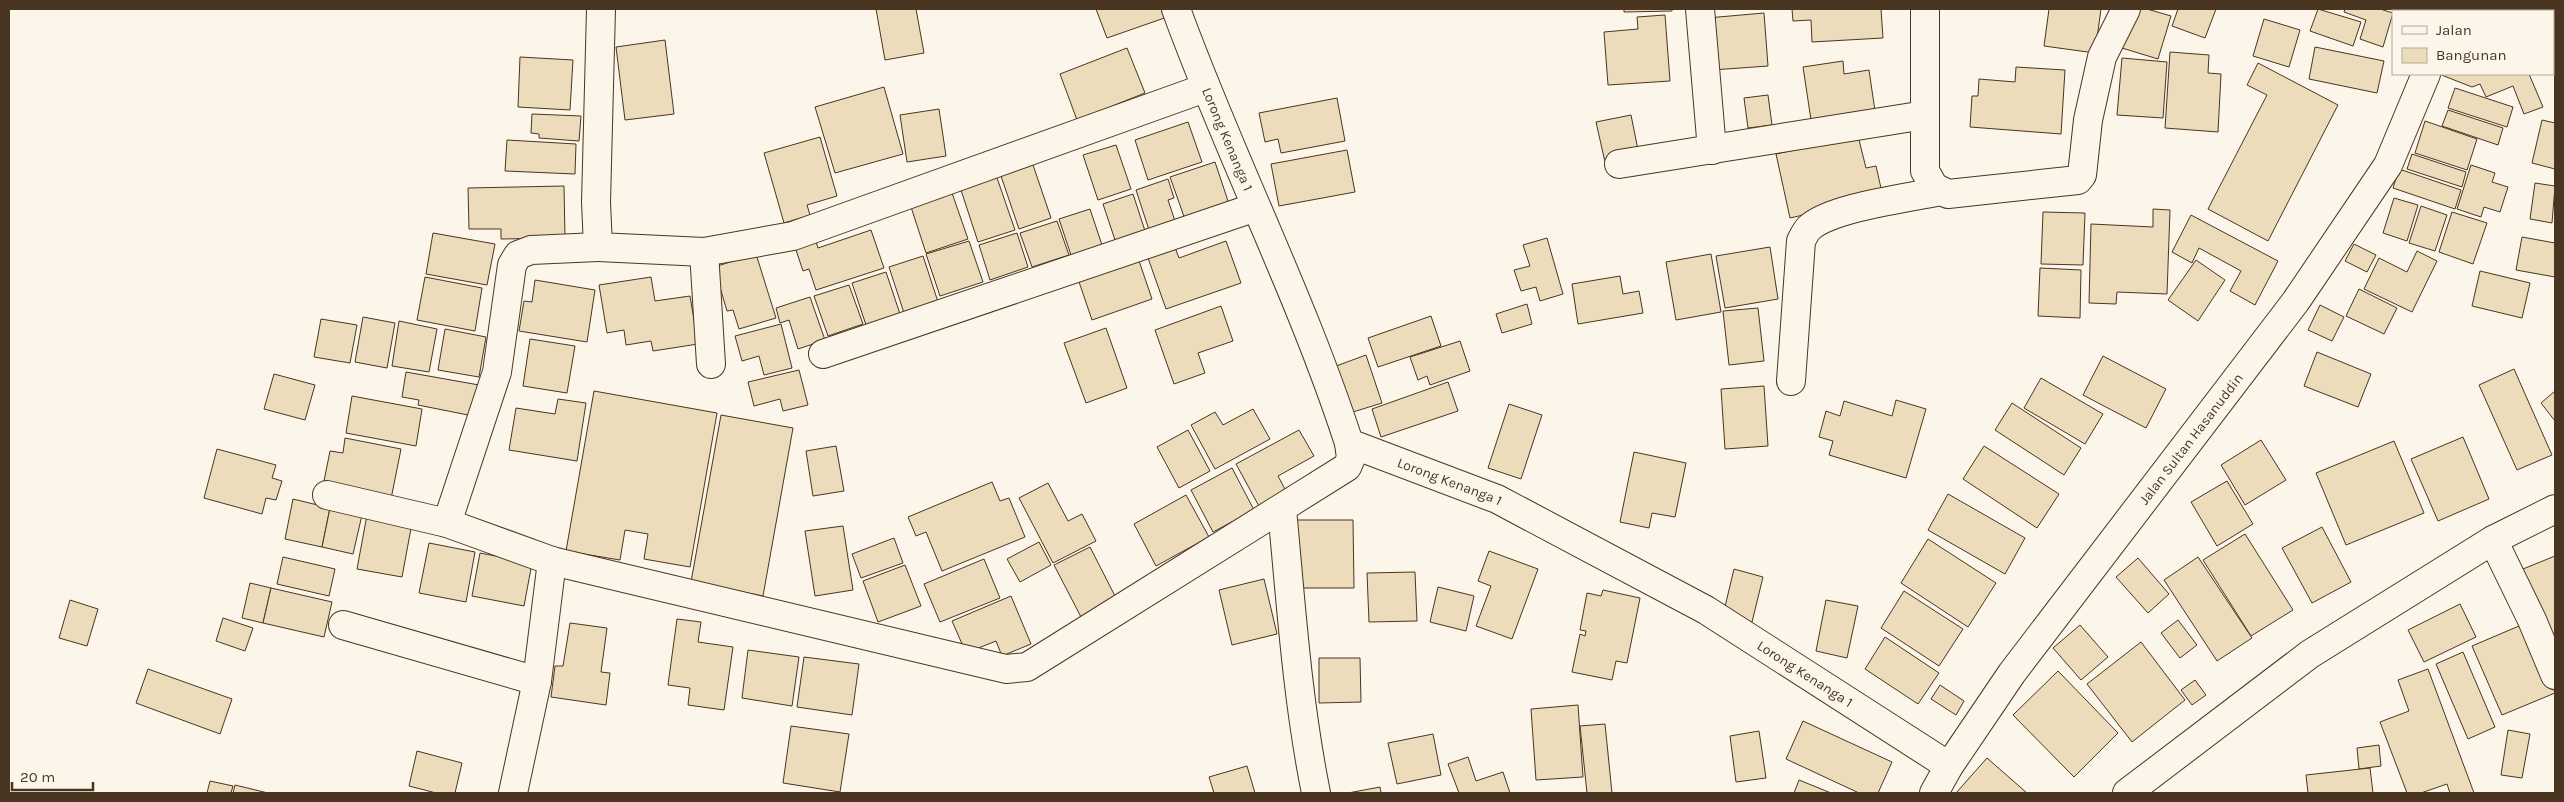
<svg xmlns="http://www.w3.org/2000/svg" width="2564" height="802" font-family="Karla,sans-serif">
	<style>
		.building { fill: #ecdcbc; stroke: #4a3520 }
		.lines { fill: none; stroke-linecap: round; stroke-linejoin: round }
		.minor-casing { stroke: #4a3520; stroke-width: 30 }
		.highway-casing { stroke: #4a3520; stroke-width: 30 }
		.minor { stroke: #fbf6e9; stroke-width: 28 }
		.highway { stroke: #fbf6e9; stroke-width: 28 }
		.labels { text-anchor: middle; stroke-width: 4; stroke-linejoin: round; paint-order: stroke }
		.street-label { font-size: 14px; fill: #4a3520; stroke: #fbf6e9 }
	</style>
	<rect width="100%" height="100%" fill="#fbf6e9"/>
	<g class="building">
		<polygon points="876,9 916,9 924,53 885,60"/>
		<polygon points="1096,9 1170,9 1173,15 1107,38"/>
		<polygon points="1624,9 1672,9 1672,11 1624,12"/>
		<polygon points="1792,9 1881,9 1883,38 1812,42 1811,20 1793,21"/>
		<polygon points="2049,9 2101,9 2095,53 2044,46"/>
		<polygon points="2134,9 2147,9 2171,16 2158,59 2122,48"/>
		<polygon points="2178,9 2216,9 2205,38 2172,26"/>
		<polygon points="2318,9 2361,22 2353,46 2310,31"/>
		<polygon points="2345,9 2380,9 2393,13 2383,47 2360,39 2366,20 2344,12"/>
		<polygon points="2524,9 2555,9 2555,35 2553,35 2553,11 2524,11"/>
		<polygon points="1764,13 1768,66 1712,70 1707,18"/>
		<polygon points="1665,15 1670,81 1608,85 1604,32 1638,29 1637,17"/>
		<polygon points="2264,19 2300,30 2289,67 2253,56"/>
		<polygon points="665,40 674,114 625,120 616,47"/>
		<polygon points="2315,47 2384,61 2377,93 2309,79"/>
		<polygon points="1127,48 1145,93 1077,120 1060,74"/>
		<polygon points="2170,52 2209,55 2208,73 2221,74 2218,132 2165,128"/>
		<polygon points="520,57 573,60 570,110 518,107"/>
		<polygon points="2122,58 2167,62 2163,118 2117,115"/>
		<polygon points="1843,61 1844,74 1869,70 1875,111 1811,120 1803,67"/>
		<polygon points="2258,63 2338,105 2268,241 2208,209 2267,95 2247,85"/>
		<polygon points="2016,67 2065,70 2061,134 1970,127 1972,96 1978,96 1979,79 2015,82"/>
		<polygon points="2439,74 2529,74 2543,107 2524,114 2513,86 2486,97 2480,84 2472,87"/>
		<polygon points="884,87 903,154 835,173 815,107"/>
		<polygon points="2455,88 2513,107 2507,127 2448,108"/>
		<polygon points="1768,95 1772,125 1748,128 1744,98"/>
		<polygon points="1337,98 1345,141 1281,153 1278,139 1265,142 1259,113"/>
		<polygon points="939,109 946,156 907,162 900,115"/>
		<polygon points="2448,110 2503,128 2498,145 2442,126"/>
		<polygon points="532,114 581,116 579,141 539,138 539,134 531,133"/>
		<polygon points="1631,115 1639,155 1605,162 1596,122"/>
		<polygon points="2542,120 2555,123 2555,169 2532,163"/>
		<polygon points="2425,121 2477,139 2467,170 2415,153"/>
		<polygon points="1188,122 1202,162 1148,180 1135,140"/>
		<polygon points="1858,136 1866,168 1876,166 1883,197 1790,218 1776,154"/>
		<polygon points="820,137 837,196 807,205 810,215 784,223 764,153"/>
		<polygon points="507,140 576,144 575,174 505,171"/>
		<polygon points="1116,145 1131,189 1098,200 1083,155"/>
		<polygon points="1347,150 1355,192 1279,206 1271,164"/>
		<polygon points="2412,154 2466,172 2462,187 2407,169"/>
		<polygon points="1215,162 1231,210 1187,225 1170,177"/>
		<polygon points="1033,165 1051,218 1019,229 1001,176"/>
		<polygon points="2471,165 2495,173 2492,182 2508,187 2500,212 2484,207 2481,217 2457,209"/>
		<polygon points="2399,169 2461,190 2455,209 2393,188"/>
		<polygon points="996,175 1015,230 978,242 960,187"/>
		<polygon points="1168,179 1174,198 1168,200 1178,230 1152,239 1136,190"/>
		<polygon points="2535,183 2555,186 2552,223 2530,219"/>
		<polygon points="564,186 565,238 501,239 501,229 469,229 468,188"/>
		<polygon points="952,193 968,239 926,253 911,207"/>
		<polygon points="1133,194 1147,237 1117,246 1103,204"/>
		<polygon points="2394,198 2418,205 2407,241 2383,233"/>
		<polygon points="2421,206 2447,215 2435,251 2409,243"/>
		<polygon points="1090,209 1103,248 1072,258 1059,219"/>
		<polygon points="2153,209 2170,210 2167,294 2117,292 2116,304 2089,303 2091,224 2153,227"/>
		<polygon points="2043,212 2085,213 2083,265 2041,264"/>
		<polygon points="2452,212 2487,223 2473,264 2439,252"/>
		<polygon points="2191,215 2278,261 2255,305 2230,291 2241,271 2199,248 2192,263 2172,252"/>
		<polygon points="1057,221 1069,255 1032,267 1020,233"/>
		<polygon points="871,230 884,268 816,290 809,269 803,271 793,241 814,235 818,248"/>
		<polygon points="433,233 495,244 487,285 426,274"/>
		<polygon points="1017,233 1028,267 990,280 979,245"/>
		<polygon points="2522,237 2555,243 2555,277 2516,270"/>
		<polygon points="1547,238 1563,294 1540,301 1536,287 1521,291 1514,270 1530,266 1523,245"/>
		<polygon points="969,241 983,282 940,296 926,254"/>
		<polygon points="1226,241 1241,283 1166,309 1147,255 1174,245 1179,258"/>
		<polygon points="2354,244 2376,255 2367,272 2345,261"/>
		<polygon points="1770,247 1778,299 1725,308 1716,256"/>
		<polygon points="2417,251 2437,261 2412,312 2364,289 2379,258 2407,272"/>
		<polygon points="756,254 776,318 739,329 733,310 727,311 714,267"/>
		<polygon points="1711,254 1721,312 1676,320 1666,262"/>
		<polygon points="1137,255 1152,299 1092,320 1077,276"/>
		<polygon points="923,256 938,302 904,313 889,267"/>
		<polygon points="2196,260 2225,280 2198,321 2168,300"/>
		<polygon points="2040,268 2081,270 2080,318 2038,316"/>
		<polygon points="2480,271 2530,283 2522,318 2472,306"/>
		<polygon points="886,272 900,314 866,325 852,283"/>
		<polygon points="1620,276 1623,294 1639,291 1643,313 1578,324 1572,284"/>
		<polygon points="425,277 482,288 475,331 417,320"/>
		<polygon points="651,277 655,301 690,296 698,344 653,351 651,341 626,345 624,330 607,333 599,285"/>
		<polygon points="535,280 595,290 587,342 519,331 524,301 532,302"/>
		<polygon points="849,285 863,324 828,336 814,296"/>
		<polygon points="2359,289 2397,308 2384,334 2346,316"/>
		<polygon points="810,297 825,340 798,349 789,320 780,323 776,308"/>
		<polygon points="1527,304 1532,324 1502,333 1496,314"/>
		<polygon points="2320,305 2344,317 2332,341 2308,330"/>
		<polygon points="1221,306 1233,341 1198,353 1205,373 1174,384 1155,330"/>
		<polygon points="1758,308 1764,361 1729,365 1723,311"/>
		<polygon points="1431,316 1441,346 1378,367 1368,338"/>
		<polygon points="363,317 395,323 387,368 355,362"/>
		<polygon points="321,319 357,325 350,363 314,357"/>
		<polygon points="399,321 437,329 429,372 392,366"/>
		<polygon points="781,324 792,368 764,375 759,356 742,361 735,336"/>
		<polygon points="1106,328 1127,388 1086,403 1064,343"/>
		<polygon points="445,329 486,337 479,377 438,370"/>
		<polygon points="530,339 575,346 567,393 523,386"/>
		<polygon points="1460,341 1470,371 1430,385 1427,376 1418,380 1410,357"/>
		<polygon points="2317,352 2371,374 2358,407 2304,386"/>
		<polygon points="1366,355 1382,403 1353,412 1347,396 1328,369"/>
		<polygon points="2103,356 2166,389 2146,428 2083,395"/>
		<polygon points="2514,369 2552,455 2517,470 2479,385"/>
		<polygon points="799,370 808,405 783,411 780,399 754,406 748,382"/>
		<polygon points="406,372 479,385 473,416 418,405 419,400 402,397"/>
		<polygon points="274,374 315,385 305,420 264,409"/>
		<polygon points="2041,378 2103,414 2085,444 2024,408"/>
		<polygon points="1448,382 1458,411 1381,437 1372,409"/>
		<polygon points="1764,386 1768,446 1725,449 1721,389"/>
		<polygon points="594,391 717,413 690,567 644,559 648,534 625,530 620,560 566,551"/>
		<polygon points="2555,391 2555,421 2541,403"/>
		<polygon points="352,396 422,409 416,446 346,433"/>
		<polygon points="558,399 586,403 577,461 509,450 516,408 555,414"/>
		<polygon points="1896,400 1926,409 1906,478 1829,455 1833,441 1819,437 1826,411 1840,416 1844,401 1892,416"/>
		<polygon points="2012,403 2081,448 2064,475 1995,430"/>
		<polygon points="1509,404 1542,415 1521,479 1488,468"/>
		<polygon points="1253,409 1270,439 1215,469 1191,425 1215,412 1223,425"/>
		<polygon points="721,415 793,428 763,596 691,582"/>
		<polygon points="1188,430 1210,471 1179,488 1157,447"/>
		<polygon points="1299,430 1314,456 1278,476 1287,493 1260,508 1236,464"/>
		<polygon points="2463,437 2489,499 2438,521 2411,459"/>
		<polygon points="345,438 401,449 391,499 322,491 330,451 343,453"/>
		<polygon points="2261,440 2286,480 2245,505 2221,465"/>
		<polygon points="2394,441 2424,513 2346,545 2316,473"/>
		<polygon points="836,446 844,491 813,496 806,451"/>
		<polygon points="1984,446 2059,494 2037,528 1963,479"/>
		<polygon points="217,449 276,465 272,478 282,481 276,500 266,498 262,514 204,498"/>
		<polygon points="1634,452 1686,463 1675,517 1652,513 1649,528 1620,522"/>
		<polygon points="1232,468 1254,510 1213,532 1191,490"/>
		<polygon points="2227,481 2253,524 2217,546 2191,502"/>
		<polygon points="992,482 1000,501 1009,498 1025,537 942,571 926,532 916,536 908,517"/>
		<polygon points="1048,483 1068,521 1082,514 1096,541 1053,563 1019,498"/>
		<polygon points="1948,494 2025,538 2005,574 1928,530"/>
		<polygon points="1186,495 1209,537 1156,566 1134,524"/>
		<polygon points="293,499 330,508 322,547 285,539"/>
		<polygon points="330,508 362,515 353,554 322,547"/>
		<polygon points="367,515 412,523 402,577 357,569"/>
		<polygon points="1296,520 1353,520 1354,588 1296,588"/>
		<polygon points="843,526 853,590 815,596 805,531"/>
		<polygon points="2322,527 2351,582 2312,603 2282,548"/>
		<polygon points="2245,534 2293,610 2251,636 2203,560"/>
		<polygon points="894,538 903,563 861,578 852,554"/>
		<polygon points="1928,539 1996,583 1968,627 1901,583"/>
		<polygon points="1039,542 1051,565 1020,582 1007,559"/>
		<polygon points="429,543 475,552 466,602 419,593"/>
		<polygon points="1090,547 1116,598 1081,617 1054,565"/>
		<polygon points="1489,551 1538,569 1512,639 1476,626 1491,586 1478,581"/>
		<polygon points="480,553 532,563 524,606 472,596"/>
		<polygon points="2555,556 2555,650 2554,651 2523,569"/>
		<polygon points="283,557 335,569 329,596 277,584"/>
		<polygon points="2198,557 2252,638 2217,661 2164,580"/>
		<polygon points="2138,558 2169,594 2148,613 2116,577"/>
		<polygon points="984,559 1000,598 940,622 924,584"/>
		<polygon points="905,565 921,606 878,622 863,581"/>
		<polygon points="1734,569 1763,577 1752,622 1723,615"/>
		<polygon points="1415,572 1417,621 1369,622 1367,573"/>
		<polygon points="1264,579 1277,634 1232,645 1219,590"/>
		<polygon points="250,583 271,588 263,623 242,618"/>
		<polygon points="1438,587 1474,596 1466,631 1430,622"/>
		<polygon points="271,588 332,602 324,637 263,623"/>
		<polygon points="1603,590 1640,598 1627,663 1616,661 1612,680 1572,672 1580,634 1585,636 1586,631 1580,630 1587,593 1601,596"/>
		<polygon points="1904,591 1963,629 1939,666 1881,628"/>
		<polygon points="1011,596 1031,644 1002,656 996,641 966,653 952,621"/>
		<polygon points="70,600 98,609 87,646 59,638"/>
		<polygon points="1826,600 1858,606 1847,658 1816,651"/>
		<polygon points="2460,604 2476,637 2424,662 2408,630"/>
		<polygon points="223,618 253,628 245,651 216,641"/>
		<polygon points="677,619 701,622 698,642 733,647 724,710 688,705 690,688 668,685"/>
		<polygon points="2178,620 2197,645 2180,658 2161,633"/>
		<polygon points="570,623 607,628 601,672 610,673 606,705 551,697 555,666 563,666"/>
		<polygon points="2526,623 2555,693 2502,715 2472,646"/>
		<polygon points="2080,625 2108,657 2081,680 2053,648"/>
		<polygon points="1885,637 1939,673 1918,704 1865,669"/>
		<polygon points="2141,642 2185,700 2132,742 2087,684"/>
		<polygon points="748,650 799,657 792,706 742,698"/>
		<polygon points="2463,652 2495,727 2468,739 2436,664"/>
		<polygon points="804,657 859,664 852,715 797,707"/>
		<polygon points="1319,658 1360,658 1361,702 1319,703"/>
		<polygon points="148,669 232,699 220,734 136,703"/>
		<polygon points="2428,669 2474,793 2450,793 2447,784 2421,793 2407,793 2380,722 2409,711 2398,680"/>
		<polygon points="2058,671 2118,733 2074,777 2013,715"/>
		<polygon points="2195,680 2206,695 2192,705 2181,690"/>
		<polygon points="1940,685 1964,701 1956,715 1931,699"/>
		<polygon points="1578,705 1583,777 1536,780 1531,709"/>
		<polygon points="1803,721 1892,762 1878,793 1859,793 1786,759"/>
		<polygon points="1605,724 1612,793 1587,793 1580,726"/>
		<polygon points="791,726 849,734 840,792 783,783"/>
		<polygon points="2508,730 2530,734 2522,778 2501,775"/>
		<polygon points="1759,731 1766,778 1736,782 1730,736"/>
		<polygon points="1433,734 1441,775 1397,784 1388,743"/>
		<polygon points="2379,745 2381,766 2359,769 2357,748"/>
		<polygon points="417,751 462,763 455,793 436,793 409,786"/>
		<polygon points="1468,757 1476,781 1503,772 1510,793 1459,793 1448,764"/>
		<polygon points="1987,758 2027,793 1956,793"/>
		<polygon points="1247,766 1255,793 1214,793 1209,777"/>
		<polygon points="2370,768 2373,793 2308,793 2306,775"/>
		<polygon points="1799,780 1831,793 1794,793"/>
		<polygon points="210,781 233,786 231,793 207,793"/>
		<polygon points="235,785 268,793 233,793"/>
		<polygon points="1380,787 1381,793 1348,793"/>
	</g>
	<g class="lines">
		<g class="minor-casing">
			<g id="minor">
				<polyline points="601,9 596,202 598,247 704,252 793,236 1205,88"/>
				<path id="s1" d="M1176,9C1229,155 1301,295 1349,443L1497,499L1706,610L1949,766"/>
				<polyline points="1700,9 1712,150"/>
				<polyline points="1925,9 1925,171 1934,187 1948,194 2078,180 2082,175 2088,120 2102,57 2126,9"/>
				<polyline points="2444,11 2444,9"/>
				<polyline points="1619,164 1925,115"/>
				<polyline points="704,252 711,364"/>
				<polyline points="823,354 1256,207"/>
				<path d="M1791,381L1801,241C1803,237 1806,231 1809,228C1831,207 1909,198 1940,191"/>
				<polyline points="327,495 447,523 552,561 1006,669 1027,667 1347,467 1351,458 1349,443"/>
				<path d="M1282,509C1291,604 1297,699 1316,793"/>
				<polyline points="447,523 497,372 512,265 518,255 531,250 598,247"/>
				<polyline points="2493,540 2532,620 2555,675"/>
				<polyline points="343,625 537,681"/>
				<polyline points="513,793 537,681 552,561"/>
				<path id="s2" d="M1934,793L1949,766L2012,673L2296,301L2388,165L2426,74"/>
			</g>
		</g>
		<g class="highway-casing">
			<polyline id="highway" points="2127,793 2310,654 2493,540 2555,509"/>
		</g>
		<use href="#minor" class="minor"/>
		<use href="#highway" class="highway"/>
	</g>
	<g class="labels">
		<g class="street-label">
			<text dy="5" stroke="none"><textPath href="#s1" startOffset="140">Lorong Kenanga 1</textPath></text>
			<text dy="5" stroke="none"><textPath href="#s2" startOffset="438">Jalan Sultan Hasanuddin</textPath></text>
			<text dy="5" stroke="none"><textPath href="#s1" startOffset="575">Lorong Kenanga 1</textPath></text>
			<text dy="5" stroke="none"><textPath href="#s1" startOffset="980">Lorong Kenanga 1</textPath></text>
		</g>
	</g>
	<rect width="2564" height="802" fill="none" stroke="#4a3520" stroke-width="20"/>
	<rect x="2392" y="10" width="162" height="65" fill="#fbf6e9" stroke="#b4a999"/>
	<rect x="2402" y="26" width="25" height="8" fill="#fbf6e9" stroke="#b4a999"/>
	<text x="2436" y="35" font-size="15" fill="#4a3520">Jalan</text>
	<rect x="2402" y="48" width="25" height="15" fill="#ecdcbc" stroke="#b4a999"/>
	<text x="2436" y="60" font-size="15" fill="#4a3520">Bangunan</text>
	<path d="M12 782v8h81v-8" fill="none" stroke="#4a3520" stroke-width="2.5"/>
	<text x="20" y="782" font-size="15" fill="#4a3520" stroke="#fbf6e9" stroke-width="4" paint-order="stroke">20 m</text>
</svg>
